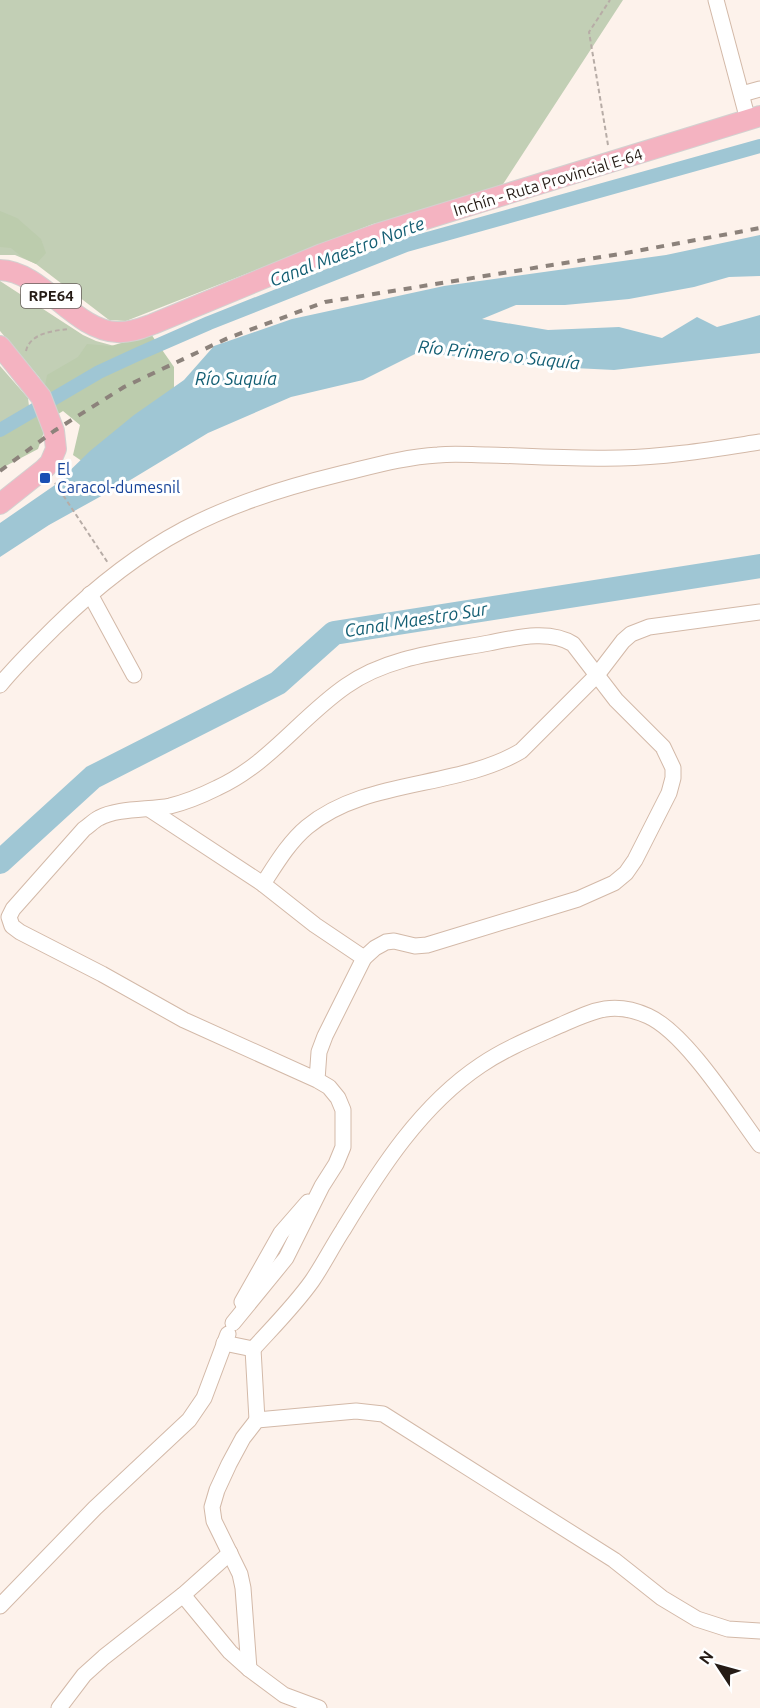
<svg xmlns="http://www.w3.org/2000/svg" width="760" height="1708" font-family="Ubuntu,sans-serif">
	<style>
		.green { fill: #c2cfb5 }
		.forest { fill: #bcccad }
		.water { fill: #9fc6d4 }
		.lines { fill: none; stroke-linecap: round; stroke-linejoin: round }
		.canal { stroke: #9fc6d4; stroke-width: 14 }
		.river { stroke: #9fc6d4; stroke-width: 24 }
		.minor-casing { stroke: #d3b9a8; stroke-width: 17 }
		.major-casing { stroke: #d3d1d0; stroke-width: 22 }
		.path { stroke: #b7aca6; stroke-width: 2; stroke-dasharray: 4.5 3; stroke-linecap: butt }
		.minor { stroke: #fff; stroke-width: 15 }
		.major { stroke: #f4b3c1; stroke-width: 20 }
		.rail { stroke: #8c827b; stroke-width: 4; stroke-dasharray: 8 8; stroke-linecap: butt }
		.transit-dot { fill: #1a4fb4; stroke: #fff; stroke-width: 2 }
		.labels { text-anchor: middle; stroke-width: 6; stroke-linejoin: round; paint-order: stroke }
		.shield { fill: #fff; stroke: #665f5b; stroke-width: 1.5 }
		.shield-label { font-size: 15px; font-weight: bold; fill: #251b15 }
		.street-label { font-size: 16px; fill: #251b15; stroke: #fff }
		.transit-label { font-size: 16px; fill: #164399; stroke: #fff; text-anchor: start }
		.water-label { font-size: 18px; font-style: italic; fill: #135e73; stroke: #fff }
	</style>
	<rect width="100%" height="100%" fill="#fdf2eb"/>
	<g class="green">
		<polygon points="0,0 623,0 494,198 373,224 126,321 109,320 36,264 15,255 0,255"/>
		<polygon points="0,281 83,335 96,341 118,347 49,396 39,377 0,331"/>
		<polygon points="0,366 28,398 33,438 0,463"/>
	</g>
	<g class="forest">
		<polygon points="0,211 17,218 41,239 46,253 36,264 22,257 11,248 0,247"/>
		<polygon points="151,334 174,367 174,391 89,466 73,455 80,425 63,411 44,423 44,432 38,449 0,469 0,430 41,405 47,375 78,357 87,344 111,346"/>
	</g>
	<polygon class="water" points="760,235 760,276 729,277 694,287 629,299 565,305 516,305 482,319 548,330 619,327 662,338 697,317 717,327 760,315 760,353 614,370 534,366 419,352 363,380 291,397 208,433 132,479 49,525 0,557 0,523 55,485 90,451 134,415 184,380 214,346 292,319 444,286 666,255"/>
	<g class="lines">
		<polyline class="canal" points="0,430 99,372 138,354 209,323 406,245 760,146"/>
		<polyline class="river" points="0,862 93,777 278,683 334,633 760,566"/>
		<g class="minor-casing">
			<g id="minor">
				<polyline points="716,0 748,120"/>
				<polyline points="742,94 760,89"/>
				<polyline points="90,594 134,675"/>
				<path d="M0,685C17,664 37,645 56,626C144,540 217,504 336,475C370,467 403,457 438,455C455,453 472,455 488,455C532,456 576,459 620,458C667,457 714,449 760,442"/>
				<polyline points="149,809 263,884 315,925 364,958"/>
				<path d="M263,884C276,864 289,842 307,827C366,778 457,789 521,751L597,675L623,641L631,634L649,627L760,612"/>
				<polyline points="242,1302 281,1233 308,1202"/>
				<path d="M233,1323L286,1258L322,1186L336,1164L343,1147V1110L338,1098L329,1087L317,1080L184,1020L102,974L20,932L12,926L9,917L13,909L84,829C89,826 93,821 99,818C117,808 149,810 170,806C186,802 203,795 217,788C268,765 301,717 346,686C387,657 440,652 489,643C515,638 549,629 573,644L616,700L663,747L673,768V778L669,793L635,860L626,873L614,883L578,899L427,945L415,946L394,941L386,942L375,948L364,958L325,1036L319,1052L317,1080"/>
				<path d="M224,1343L253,1349C273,1327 295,1305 312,1281C323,1265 332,1247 343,1230C380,1169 421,1105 481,1065C503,1050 529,1039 554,1028C589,1013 610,999 648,1016C686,1033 734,1110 760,1145"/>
				<polyline points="253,1349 257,1420"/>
				<polyline points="183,1595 230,1652 249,1669 284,1695 319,1708"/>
				<polyline points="0,1606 95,1508 189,1420 204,1398 228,1334"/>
				<polyline points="249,1669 243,1588 240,1574 214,1521 212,1507 217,1490 229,1464 243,1438 257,1420 356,1411 383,1414 614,1560 662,1598 697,1619 728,1629 760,1631"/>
				<polyline points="59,1708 84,1675 104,1657 183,1595 230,1553"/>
			</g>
		</g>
		<g class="major-casing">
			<g id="major">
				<path d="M0,270C42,271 75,331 117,332C130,333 142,328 153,324L322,254L380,233L760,116"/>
				<polyline points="0,346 41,397 54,431 56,449 50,463 44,469 0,504"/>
			</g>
		</g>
		<g class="path">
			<polyline points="608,145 589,32 610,0"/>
			<path d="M26,351C30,333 53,331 68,329"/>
			<polyline points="55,483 108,563"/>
		</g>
		<use href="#minor" class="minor"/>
		<use href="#major" class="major"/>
		<polyline class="rail" points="0,471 54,431 124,387 228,338 325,302 626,253 760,228"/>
	</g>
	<rect class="transit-dot" x="39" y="472" width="12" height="12" rx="3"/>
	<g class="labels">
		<rect class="shield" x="21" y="284" width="60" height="24" rx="4.5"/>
		<g class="shield-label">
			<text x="51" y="301">RPE64</text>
		</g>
		<g class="street-label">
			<text transform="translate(548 182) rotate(-17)" y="6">Inchín - Ruta Provincial E-64</text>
		</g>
		<g class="transit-label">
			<text x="57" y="475">El<tspan x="57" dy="18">Caracol-dumesnil</tspan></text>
		</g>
		<g class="water-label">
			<text transform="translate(347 252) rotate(-21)" y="6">Canal Maestro Norte</text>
			<text transform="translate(499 355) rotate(6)" y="6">Río Primero o Suquía</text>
			<text x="236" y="385">Río Suquía</text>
			<text transform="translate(416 620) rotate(-9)" y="6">Canal Maestro Sur</text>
		</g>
	</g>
	<g transform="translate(718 1666) rotate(306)" stroke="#ffffff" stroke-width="4.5" paint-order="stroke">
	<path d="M0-4.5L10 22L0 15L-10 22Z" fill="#251b15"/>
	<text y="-9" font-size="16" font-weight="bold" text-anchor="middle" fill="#251b15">N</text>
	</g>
</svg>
